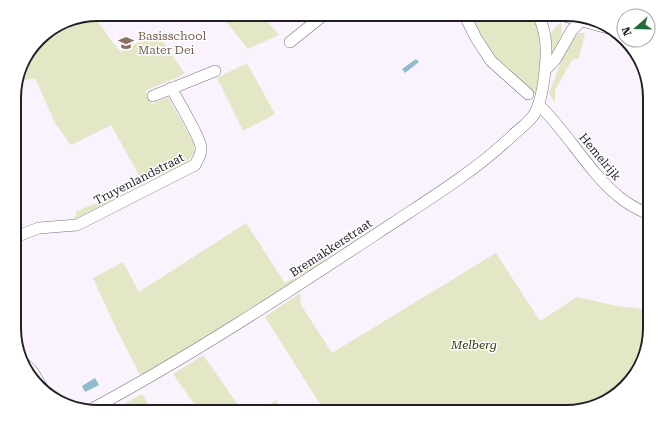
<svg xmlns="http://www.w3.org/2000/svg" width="664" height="426" font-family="'Roboto Serif',serif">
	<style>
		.green { fill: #e3e7c6 }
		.water { fill: #91bccc }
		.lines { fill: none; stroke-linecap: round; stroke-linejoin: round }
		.minor-casing { stroke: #7b7080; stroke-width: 12 }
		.minor { stroke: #fff; stroke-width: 11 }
		.labels { text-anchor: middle; stroke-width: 3; stroke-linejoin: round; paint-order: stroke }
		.education-label { font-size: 12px; fill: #785e54; stroke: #fff; text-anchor: start }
		.street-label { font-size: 12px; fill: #241f26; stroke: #fff }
		.park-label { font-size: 12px; font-style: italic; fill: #373a0c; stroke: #fff }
		.rim { fill: none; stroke: #241f26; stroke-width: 2 }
	</style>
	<rect width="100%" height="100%" fill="#faf2fd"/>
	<g class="green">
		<polygon points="220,14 261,14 279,35 248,49"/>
		<path d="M467,14L529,15C532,19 537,23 538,28C545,44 539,76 537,93L532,94L492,59Z"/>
		<path d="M93,15L120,52L157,33L185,74L145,91L152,104L168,97L193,142L195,152C186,169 159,174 142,181L111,125L71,145L55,123L35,78L16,83L23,61L42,35L66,20Z"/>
		<path d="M561,23L562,32L553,57L552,58C550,44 547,31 561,23Z"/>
		<polygon points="579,33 585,33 579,58 572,60 555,90 555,103 549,93 569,42"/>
		<polygon points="247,63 275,114 243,131 217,78"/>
		<polygon points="110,197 113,202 75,220 74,217 77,216 75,212"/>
		<polygon points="15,204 21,220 15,223"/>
		<polygon points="246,223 285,283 296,277 297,279 295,282 141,377 113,322 93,278 123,262 139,292"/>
		<polygon points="496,253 540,321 577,297 617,306 650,310 650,333 636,375 608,401 571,412 325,412 265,317 300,293 301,305 332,353"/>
		<polygon points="324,258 326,262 304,276 302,276 300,274"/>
		<polygon points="203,355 243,412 200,412 173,374"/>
		<polygon points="142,394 154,412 108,412"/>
		<polygon points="276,400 283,412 259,412"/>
	</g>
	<g class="water">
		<polygon points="416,59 419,62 405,73 402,69"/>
		<polygon points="95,378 99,385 85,392 82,386"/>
	</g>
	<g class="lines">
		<g class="minor-casing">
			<g id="minor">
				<polyline points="464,14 476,38 491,61 528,94"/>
				<polyline points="557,14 615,30"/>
				<polyline points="290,42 325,14"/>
				<polyline points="545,70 555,60 572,30 581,21"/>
				<polyline points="153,96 215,71"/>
				<path d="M539,105C568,133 588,171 618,196C627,204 639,210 650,215"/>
				<path d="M15,237L39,228L77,225L195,165C198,159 202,154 201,147C199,135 178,101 171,88"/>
				<polyline points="22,361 33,372 42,388"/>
				<path d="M90,410C195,354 294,288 393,223C434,196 476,170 512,136C518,130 527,124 533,116C544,100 549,51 544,32C543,26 540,20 538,14"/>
			</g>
		</g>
		<use href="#minor" class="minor"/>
	</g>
	<defs>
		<g id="school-bare" transform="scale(1.2)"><path d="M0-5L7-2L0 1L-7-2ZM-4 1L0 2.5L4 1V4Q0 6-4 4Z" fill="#8d6e63" stroke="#fff" stroke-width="2.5" paint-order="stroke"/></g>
	</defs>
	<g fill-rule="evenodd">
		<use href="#school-bare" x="126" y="43"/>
	</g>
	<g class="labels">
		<g class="education-label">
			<text x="138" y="40">Basisschool<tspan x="138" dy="14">Mater Dei</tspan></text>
		</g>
		<g class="street-label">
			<text transform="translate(600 157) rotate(50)" y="4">Hemelrijk</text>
			<text transform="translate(139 179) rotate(-27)" y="4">Truyenlandstraat</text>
			<text transform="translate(331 248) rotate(-33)" y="4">Bremakkerstraat</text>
		</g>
		<g class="park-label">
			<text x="474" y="349">Melberg</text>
		</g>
	</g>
	<path d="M0 0H664V426H0ZM98 21H566A77 77 0 0 1 643 98V328A77 77 0 0 1 566 405H98A77 77 0 0 1 21 328V98A77 77 0 0 1 98 21Z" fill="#fff" fill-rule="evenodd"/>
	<path class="rim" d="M98 21H566A77 77 0 0 1 643 98V328A77 77 0 0 1 566 405H98A77 77 0 0 1 21 328V98A77 77 0 0 1 98 21Z"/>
	<g transform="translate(636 28) rotate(250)"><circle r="19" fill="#ffffff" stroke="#a7a5a8"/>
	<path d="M0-3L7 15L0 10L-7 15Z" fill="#236c39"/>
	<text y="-6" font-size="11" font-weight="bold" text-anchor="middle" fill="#241f26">N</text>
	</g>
</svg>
